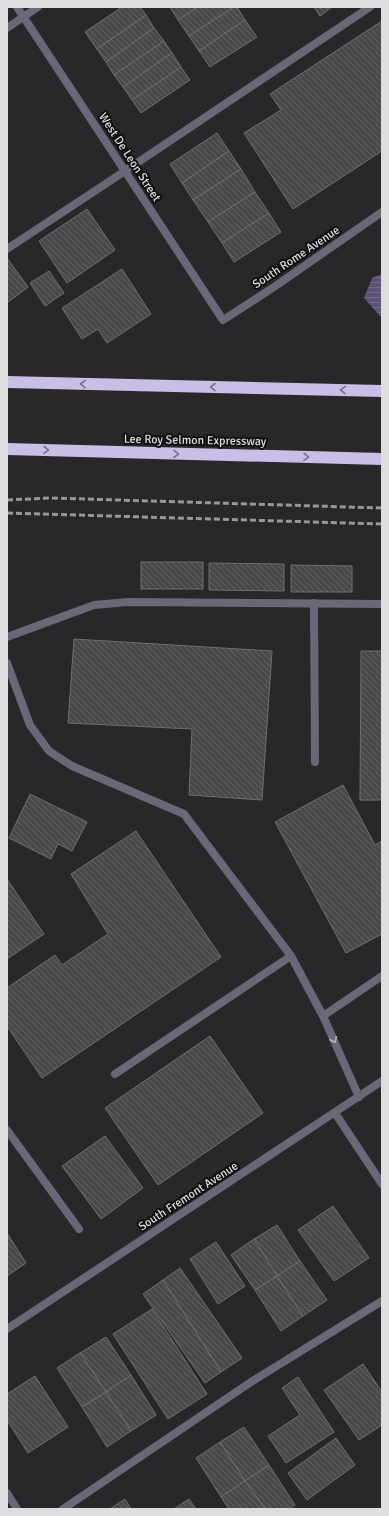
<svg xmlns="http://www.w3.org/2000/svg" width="389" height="1516" font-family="Signika,sans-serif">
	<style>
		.water { fill: url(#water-rules) }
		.building { fill: url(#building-back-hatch); stroke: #6f6e71 }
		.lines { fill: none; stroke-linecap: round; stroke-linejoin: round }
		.lane { stroke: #6a6777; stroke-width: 8 }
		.street { stroke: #6a6777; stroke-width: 8 }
		.highway { stroke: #c8bee6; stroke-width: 12 }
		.rail { stroke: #989799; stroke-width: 3; stroke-dasharray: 6 3; stroke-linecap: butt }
		.oneway { stroke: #757086 }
		.oneway2 { stroke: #b5b4bb }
		.labels { text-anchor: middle; stroke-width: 4; stroke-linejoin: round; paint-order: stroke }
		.street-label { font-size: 12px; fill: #dedee0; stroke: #101011 }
	</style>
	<defs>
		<pattern id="water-rules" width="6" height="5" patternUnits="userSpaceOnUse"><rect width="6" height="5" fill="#5c5275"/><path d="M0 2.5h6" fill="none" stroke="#736a88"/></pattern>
		<pattern id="building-back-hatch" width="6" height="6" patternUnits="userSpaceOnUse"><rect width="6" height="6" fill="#49484b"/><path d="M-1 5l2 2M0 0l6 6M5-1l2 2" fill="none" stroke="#636265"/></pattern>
	</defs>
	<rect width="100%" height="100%" fill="#282729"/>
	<polygon class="water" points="382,274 382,316 380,316 364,298 372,278"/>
	<g class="building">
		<polygon points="122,7 140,7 146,15 97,49 85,32"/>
		<polygon points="170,7 198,7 178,20"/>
		<polygon points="198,7 234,7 189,36 178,20"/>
		<polygon points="234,7 237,7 245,20 199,51 189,36"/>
		<polygon points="314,7 332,7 320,16"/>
		<polygon points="146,15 154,28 106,62 97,49"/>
		<polygon points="245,20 257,37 210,67 199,51"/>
		<polygon points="382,21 382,151 293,209 244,133 281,110 270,94"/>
		<polygon points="154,28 164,41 114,75 106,62"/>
		<polygon points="164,41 172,53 123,87 114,75"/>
		<polygon points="172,53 181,67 132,100 123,87"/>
		<polygon points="181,67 190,80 141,113 132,100"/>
		<polygon points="217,133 229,151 182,183 170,164"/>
		<polygon points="229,151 241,169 193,200 182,183"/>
		<polygon points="241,169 255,192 208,222 193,200"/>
		<polygon points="255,192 269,213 222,243 208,222"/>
		<polygon points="87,209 115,250 67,283 39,241"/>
		<polygon points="269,213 281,232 234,262 222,243"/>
		<polygon points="7,258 28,287 7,303"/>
		<polygon points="122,269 151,314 107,343 98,329 82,339 62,308"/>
		<polygon points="49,271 64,293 45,306 30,283"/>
		<rect x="141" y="562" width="62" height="27"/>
		<polygon points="209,563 284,564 284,591 209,590"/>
		<polygon points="291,565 352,566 352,592 291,592"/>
		<polygon points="74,639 272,651 262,800 189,795 192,729 68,723"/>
		<polygon points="361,651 382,651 382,800 360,800"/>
		<polygon points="343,785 375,845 382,841 382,934 346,953 275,822"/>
		<polygon points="30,794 87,822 72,851 58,844 51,859 9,838"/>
		<polygon points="136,831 221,957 42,1078 7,1026 7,988 55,955 62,965 108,934 71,874"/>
		<polygon points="7,879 44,934 7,959"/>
		<polygon points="210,1036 263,1113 158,1185 105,1108"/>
		<polygon points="105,1136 143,1188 101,1219 62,1166"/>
		<polygon points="333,1206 369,1258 334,1281 298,1230"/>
		<polygon points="277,1225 300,1261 277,1276 254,1239"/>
		<polygon points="7,1233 26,1263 7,1276"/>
		<polygon points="254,1239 277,1276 255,1290 231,1255"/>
		<polygon points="216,1242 245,1286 218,1304 190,1259"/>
		<polygon points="300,1261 327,1300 303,1316 277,1276"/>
		<polygon points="180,1268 242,1358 221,1372 163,1280"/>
		<polygon points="277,1276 303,1316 281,1331 255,1290"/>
		<polygon points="163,1280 221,1372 205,1383 143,1294"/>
		<polygon points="152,1309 207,1394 168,1419 113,1334"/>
		<polygon points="106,1337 131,1375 106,1392 80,1353"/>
		<polygon points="80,1353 106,1392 82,1407 57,1368"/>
		<polygon points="363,1364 382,1392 382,1425 359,1440 324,1390"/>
		<polygon points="131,1375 156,1415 131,1431 106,1392"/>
		<polygon points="35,1376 68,1427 28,1453 7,1420 7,1394"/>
		<polygon points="298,1377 334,1432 286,1463 268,1436 300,1415 282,1388"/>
		<polygon points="106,1392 131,1431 107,1447 82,1407"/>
		<polygon points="244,1427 269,1465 245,1481 220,1442"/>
		<polygon points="336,1438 355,1465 307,1500 288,1473"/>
		<polygon points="220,1442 245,1481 221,1497 196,1458"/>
		<polygon points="269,1465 295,1505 290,1509 265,1509 245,1481"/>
		<polygon points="245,1481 265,1509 229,1509 221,1497"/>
		<polygon points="125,1499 131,1509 110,1509"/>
		<polygon points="189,1499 196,1509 174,1509"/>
	</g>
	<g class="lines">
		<g class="lane">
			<polyline points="7,249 125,171 370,7"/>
			<polyline points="314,603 315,762"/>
			<polyline points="7,637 94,605 128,602 382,604"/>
			<polyline points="7,663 30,725 49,751 72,766 184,814 291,956 323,1016 359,1097"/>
			<polyline points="323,1016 382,976"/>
			<polyline points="115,1074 291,956"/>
			<polyline points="7,1130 79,1229"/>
			<polyline points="63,1509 251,1382 382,1301"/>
		</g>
		<g class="street">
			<polyline points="17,7 223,320 274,287 382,212"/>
			<polyline points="7,28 38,7"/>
			<polyline points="335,1113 382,1184"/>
			<polyline points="7,1329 382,1081"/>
			<polyline points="7,1493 17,1509"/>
		</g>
		<g class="highway">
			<polyline points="7,382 382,391"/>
			<polyline points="7,449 382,459"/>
		</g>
		<g class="rail">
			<polyline points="7,500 51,498 382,508"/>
			<polyline points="7,513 382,524"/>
		</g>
	</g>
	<defs><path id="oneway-chevron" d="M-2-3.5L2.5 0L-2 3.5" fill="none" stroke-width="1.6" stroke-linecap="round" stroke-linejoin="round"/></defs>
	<g class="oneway">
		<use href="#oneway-chevron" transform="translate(83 384) rotate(-179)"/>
		<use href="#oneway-chevron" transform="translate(213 387) rotate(-179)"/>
		<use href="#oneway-chevron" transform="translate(343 390) rotate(-179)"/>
		<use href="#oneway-chevron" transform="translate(46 450) rotate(1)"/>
		<use href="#oneway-chevron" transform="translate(176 454) rotate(1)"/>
		<use href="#oneway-chevron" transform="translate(306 457) rotate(1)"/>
	</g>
	<use class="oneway2" href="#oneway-chevron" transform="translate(334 1040) rotate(65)"/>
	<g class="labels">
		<g class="street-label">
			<text transform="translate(130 157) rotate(57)" y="4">West De Leon Street</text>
			<text transform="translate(296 257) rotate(-34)" y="4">South Rome Avenue</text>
			<text transform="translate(195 440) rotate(1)" y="4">Lee Roy Selmon Expressway</text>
			<text transform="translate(188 1196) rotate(-33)" y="4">South Fremont Avenue</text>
		</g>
	</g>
	<rect width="389" height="1516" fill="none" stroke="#dedee0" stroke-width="16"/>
</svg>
